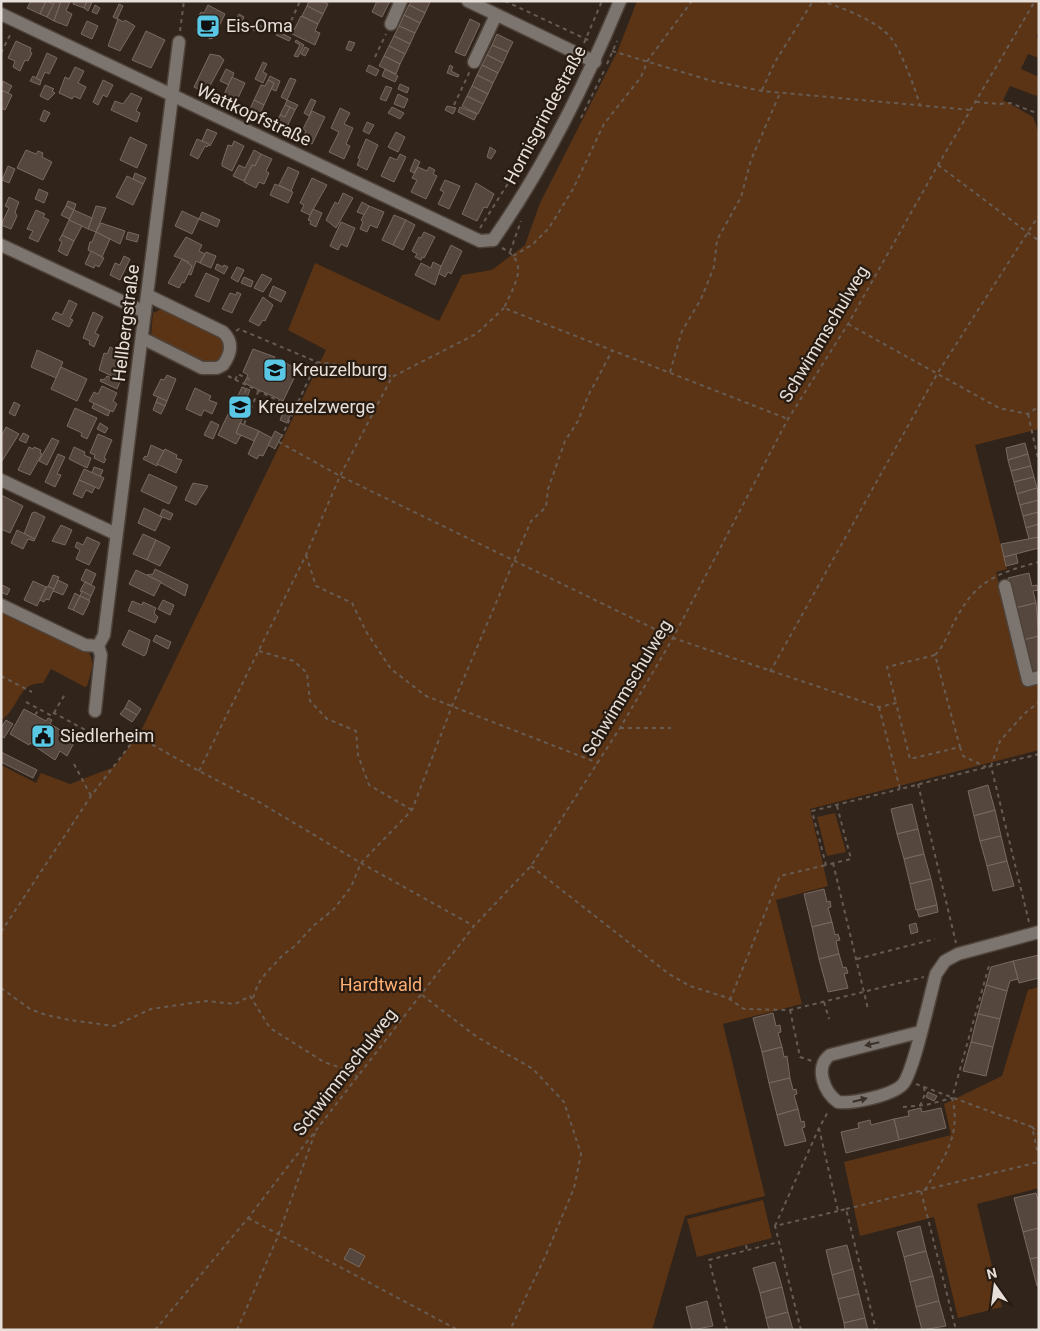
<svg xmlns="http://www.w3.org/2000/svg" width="1040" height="1331" font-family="Roboto,sans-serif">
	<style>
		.green { fill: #5b3415 }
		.building { fill: #55473e; stroke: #796a60 }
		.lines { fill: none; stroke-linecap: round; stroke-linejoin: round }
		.minor-casing { stroke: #4e4239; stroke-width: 15 }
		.path { stroke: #675c54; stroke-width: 2; stroke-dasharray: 4 4; stroke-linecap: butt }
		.minor { stroke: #7b746f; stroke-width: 12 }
		.oneway { fill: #3c3129 }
		.labels { text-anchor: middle; stroke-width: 4.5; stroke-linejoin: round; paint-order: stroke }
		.poi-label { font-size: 18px; fill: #e6ded8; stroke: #271b12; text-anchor: start }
		.street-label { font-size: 18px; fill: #e6ded8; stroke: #271b12 }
		.park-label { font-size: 18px; fill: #feaf74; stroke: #271b12 }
	</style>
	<rect width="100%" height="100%" fill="#31241b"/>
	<g class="green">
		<polygon points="637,1 1039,1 1039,30 1036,37 1039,39 1039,58 1028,54 1021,69 1039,77 1037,96 1010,86 1003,100 1033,117 1039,134 1039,429 975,445 1007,569 996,572 1023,683 1039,679 1039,750 810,809 828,886 776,900 802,1004 723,1024 765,1196 685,1216 652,1330 1,1330 1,765 36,783 41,773 70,784 114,767 141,731 326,350 288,330 315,263 439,321 462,275 492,270 525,245 540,203 618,50"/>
		<polygon points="164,308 218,333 226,348 217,363 206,364 151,336 153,313"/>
		<path d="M1,611L88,652C96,661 90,676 87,686L85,687L51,669L43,683C21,683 21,698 9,713C7,716 4,717 1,721Z"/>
		<polygon points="835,813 846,852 827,856 817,817"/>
		<polygon points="1039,987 1039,1188 977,1204 1002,1307 958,1318 934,1217 860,1236 844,1162 951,1135 944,1104 1002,1076 1028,990"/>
		<polygon points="763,1200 772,1238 697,1257 687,1219"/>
	</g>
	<g class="building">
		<polygon points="31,1 46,1 40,14 27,8"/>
		<polygon points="46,1 54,4 47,17 40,14"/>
		<polygon points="55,1 61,1 54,21 47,17"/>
		<polygon points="61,1 70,2 66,11 72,14 67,26 54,21"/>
		<polygon points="74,1 87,1 84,8 73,4"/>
		<polygon points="87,1 92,2 88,11 84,8"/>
		<polygon points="309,1 322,1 328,4 323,14 307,6"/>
		<polygon points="377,1 390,1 382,17 372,12"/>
		<polygon points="411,1 428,1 430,2 425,13 409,5"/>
		<polygon points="119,4 123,6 117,19 113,17"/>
		<polygon points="95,5 100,8 97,14 92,12"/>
		<polygon points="208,5 225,14 213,38 210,39 196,30 200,21 197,20 201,12 204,13"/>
		<polygon points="409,5 425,13 420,23 404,15"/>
		<polygon points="307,6 323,14 318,24 302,16"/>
		<polygon points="239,14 244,17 241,23 236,20"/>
		<polygon points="404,15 420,23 415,33 399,26"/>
		<polygon points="301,16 318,24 315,31 320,33 315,45 292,34"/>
		<polygon points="118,19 124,22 125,20 135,26 120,51 108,46"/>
		<polygon points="470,19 480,24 465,56 455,52"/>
		<polygon points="87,21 98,26 92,39 81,34"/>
		<polygon points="256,23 263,27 260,33 253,30"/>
		<polygon points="399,26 415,33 410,44 394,36"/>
		<polygon points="146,31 165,40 151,68 132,60"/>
		<polygon points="277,31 291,38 289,41 276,35"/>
		<polygon points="497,34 513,42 508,52 492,45"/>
		<polygon points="394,36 410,44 405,54 389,46"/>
		<polygon points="296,40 304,45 298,57 294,56 300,45 295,42"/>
		<polygon points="16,41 31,48 30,52 32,53 28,61 25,60 20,71 13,67 15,61 8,58"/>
		<polygon points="349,41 355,43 351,51 346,49"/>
		<polygon points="492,45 508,52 503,63 487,55"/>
		<polygon points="389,46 405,54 400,64 384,56"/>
		<polygon points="305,47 309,49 305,56 301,54"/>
		<polygon points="47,53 57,58 49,74 45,72 41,81 36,78"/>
		<polygon points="210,54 220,56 224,60 206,93 194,87"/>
		<polygon points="487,55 503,63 498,73 482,65"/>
		<polygon points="384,56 400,64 396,74 379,66"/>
		<polygon points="263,62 267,64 263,72 267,74 263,83 255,79"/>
		<polygon points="369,65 379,70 376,76 366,71"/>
		<polygon points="450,65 453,67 451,71 459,75 458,77 447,73"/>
		<polygon points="482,65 498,73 493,83 477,75"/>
		<polygon points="75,67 84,71 78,83 86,87 80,99 74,96 72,99 59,93 65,77 69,79"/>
		<polygon points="226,69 234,73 229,85 220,81"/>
		<polygon points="385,69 398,76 395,82 382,76"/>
		<polygon points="477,75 493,83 488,94 472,86"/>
		<polygon points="33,76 41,81 40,85 30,81"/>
		<polygon points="270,76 280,81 276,91 271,89 274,83 268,80"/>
		<polygon points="232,77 245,83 238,98 235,96 231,105 221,101"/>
		<polygon points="290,78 296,80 287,100 281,97"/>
		<polygon points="103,80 113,85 107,97 103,95 98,105 93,102"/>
		<polygon points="268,80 274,83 264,105 254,100 261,85 265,86"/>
		<polygon points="3,81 12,86 8,93 1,90"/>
		<polygon points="400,84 409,88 407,93 398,89"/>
		<polygon points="45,85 54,89 52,91 55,93 48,100 40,96"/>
		<polygon points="386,86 392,88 386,101 380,99"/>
		<polygon points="472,86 488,94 483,104 467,96"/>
		<polygon points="1,90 12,95 5,110 1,108"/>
		<polygon points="131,93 142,98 136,111 140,113 137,122 111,110 115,101 123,104"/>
		<polygon points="398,94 408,99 404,108 394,104"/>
		<polygon points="467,96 483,104 478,114 462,106"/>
		<polygon points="311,99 316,101 309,116 304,113"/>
		<polygon points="254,100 264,105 258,118 248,114"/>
		<polygon points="287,100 298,105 295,110 285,105"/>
		<polygon points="285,105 290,107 285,117 280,115"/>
		<polygon points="447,106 456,108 453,114 445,110"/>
		<polygon points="290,107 295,110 285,131 275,127 280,115 285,117"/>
		<polygon points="392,107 404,113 400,119 388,113"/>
		<polygon points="460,107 477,114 474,120 458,112"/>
		<polygon points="340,108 350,113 344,124 353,128 346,144 350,146 344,159 329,152 339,132 331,128"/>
		<polygon points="44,110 50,113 45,122 40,120"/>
		<polygon points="312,111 325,117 312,144 302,139 306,131 303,129"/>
		<polygon points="367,122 374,125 369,134 363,131"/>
		<polygon points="207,129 217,133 210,146 202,141"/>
		<polygon points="396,132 405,137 398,152 388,147"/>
		<polygon points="130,137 147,145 137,168 120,160"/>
		<polygon points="197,139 209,144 207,147 205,146 198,159 190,155"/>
		<polygon points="366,139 378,145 367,170 357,165 360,159 358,158"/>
		<polygon points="234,141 244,146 232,171 222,166 222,163 228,145 232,146"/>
		<polygon points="490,147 496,151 491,159 487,157"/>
		<polygon points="26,150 36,154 38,151 43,153 42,157 52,162 43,180 17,168"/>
		<polygon points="254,150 261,154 255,166 252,165 244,181 233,176 239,165 245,168"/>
		<polygon points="261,154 272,159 266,171 269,173 264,184 259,182 256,188 244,182 252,165 255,166"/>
		<polygon points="400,154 406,157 394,182 381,176 390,157 397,160"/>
		<polygon points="415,159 420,162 414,173 410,171"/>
		<polygon points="8,166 15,169 9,183 2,180"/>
		<polygon points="288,167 299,172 291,191 279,185"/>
		<polygon points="418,167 427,171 429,167 435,170 433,174 437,176 426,199 411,192 417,180 412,178"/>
		<polygon points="135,173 146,178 143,184 133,179"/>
		<polygon points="127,176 143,184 133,205 116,197"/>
		<polygon points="312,178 327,185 310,215 301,211 304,205 300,203"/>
		<polygon points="445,180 460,186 449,209 438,204 444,192 440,190"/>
		<polygon points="476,183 494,194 487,208 484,207 477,221 462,214"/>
		<polygon points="275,184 293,192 288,203 270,195"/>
		<polygon points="39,189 48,193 44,203 35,199"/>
		<polygon points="343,193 353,198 336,228 326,220 335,202 338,204"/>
		<polygon points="9,197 19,202 15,212 17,216 11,229 1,225 9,208 5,206"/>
		<polygon points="68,201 76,204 74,210 66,206"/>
		<polygon points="362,202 369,206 365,215 357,212"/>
		<polygon points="66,206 74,210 69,219 61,215"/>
		<polygon points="96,206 106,208 96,232 88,229"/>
		<polygon points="369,206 384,212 377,228 370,225 367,232 360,229 363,222 361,220"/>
		<polygon points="313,209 322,213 316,227 310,224 311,221 308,220"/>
		<polygon points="36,210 45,214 43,217 49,220 38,242 29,238 33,231 27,229"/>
		<polygon points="74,210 92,218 88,229 69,220"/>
		<polygon points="182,211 199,219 192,234 175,226"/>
		<polygon points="202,212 220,220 217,227 199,219"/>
		<polygon points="394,215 406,220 393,245 382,240"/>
		<polygon points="69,220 82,226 74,241 62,235"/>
		<polygon points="406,220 415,225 403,250 393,245"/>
		<polygon points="341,222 355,228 347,247 341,244 338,250 330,246"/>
		<polygon points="101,223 125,231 120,244 96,232"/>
		<polygon points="96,232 110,239 102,257 88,250 90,242 92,242"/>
		<polygon points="128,232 139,235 137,242 126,239"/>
		<polygon points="424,232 435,237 424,258 422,257 421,260 415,257 417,254 412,251 419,237 421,238"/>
		<polygon points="62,235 74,241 67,256 58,251 62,242 59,240"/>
		<polygon points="186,237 202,245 199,251 205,254 200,263 196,261 191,275 188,274 192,266 188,264 189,262 174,256"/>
		<polygon points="451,245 462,251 451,274 448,272 445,277 438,273"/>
		<polygon points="91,251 104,258 99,267 95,265 94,268 85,264"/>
		<polygon points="206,252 216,256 211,268 200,263"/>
		<polygon points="124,256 130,259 120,280 110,275 115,263 120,265"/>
		<polygon points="182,259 192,266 184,283 182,282 179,288 168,283"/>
		<polygon points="433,262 441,266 435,285 415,275 421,263 431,268"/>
		<polygon points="217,264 223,267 224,265 228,267 224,274 215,269"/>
		<polygon points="237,267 244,270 238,282 231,278"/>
		<polygon points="206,273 219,279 209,302 195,296"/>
		<polygon points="262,274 272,279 263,292 254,288"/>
		<polygon points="244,277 253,281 251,287 241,283"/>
		<polygon points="273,286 286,292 281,302 269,296"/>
		<polygon points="237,292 241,294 232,313 222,309 230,293 236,295"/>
		<polygon points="263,297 273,305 265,321 263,320 259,326 249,321"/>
		<polygon points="69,300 77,304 70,319 73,320 69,327 52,319 56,312 62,315"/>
		<polygon points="93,312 103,317 95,333 99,335 94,347 89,344 90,341 83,338"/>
		<polygon points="110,347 118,351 119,348 123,350 125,354 116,378 99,370 104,353 107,354"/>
		<polygon points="253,349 275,357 273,361 278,363 279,359 298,370 283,401 244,383 248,375 243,372"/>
		<polygon points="37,350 63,362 56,378 31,367"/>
		<polygon points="61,367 87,379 77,401 51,389"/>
		<polygon points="167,375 176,379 167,401 153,395 161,379 164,380"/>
		<polygon points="107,376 120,382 117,389 100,381 101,379 104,380"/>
		<polygon points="102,386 117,393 113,401 117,404 113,412 89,401 94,392 98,394"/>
		<polygon points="242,387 250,390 245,402 237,398"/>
		<polygon points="195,388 211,396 209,400 217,403 212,414 204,410 201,416 186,409"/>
		<polygon points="158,397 167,401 165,406 156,402"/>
		<polygon points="236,398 249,404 236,433 241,435 236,444 218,435"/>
		<polygon points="14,402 20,405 15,416 9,413"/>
		<polygon points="156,402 165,406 161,414 153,410"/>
		<polygon points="94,403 110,411 108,416 92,408"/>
		<polygon points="286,406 293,409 287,423 280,420"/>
		<polygon points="75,408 97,418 87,439 81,436 82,433 67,426"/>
		<polygon points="211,421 219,425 213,439 204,435"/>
		<polygon points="100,423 108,428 105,433 97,429"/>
		<polygon points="240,423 259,431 254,441 236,433"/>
		<polygon points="6,427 19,434 2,461 1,437"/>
		<polygon points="259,431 272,438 263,456 259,455 257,459 248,454"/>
		<polygon points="275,431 282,435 275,449 268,445"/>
		<polygon points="23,433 29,436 26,443 19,440"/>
		<polygon points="98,434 112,440 104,458 106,459 104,463 94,458 95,455 90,453"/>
		<polygon points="52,438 59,441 47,465 39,461"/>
		<polygon points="1025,443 1028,454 1008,460 1006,448"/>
		<polygon points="151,445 164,451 157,466 143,459 145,456 147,457"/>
		<polygon points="29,447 33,449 34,447 41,450 40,453 42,454 30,475 18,470"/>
		<polygon points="74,447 85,452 84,455 91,458 87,468 69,459"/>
		<polygon points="165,449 177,455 176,458 182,460 176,473 157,464"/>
		<polygon points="58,454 65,457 57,474 61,475 55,487 45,482"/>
		<polygon points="1028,454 1031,466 1011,471 1008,460"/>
		<polygon points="1031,466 1034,477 1014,482 1011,471"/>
		<polygon points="94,467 103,470 100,477 92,473"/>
		<polygon points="84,469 104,478 99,489 79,480"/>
		<polygon points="149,474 177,487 169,504 141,491"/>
		<polygon points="1034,477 1037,488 1017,494 1014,482"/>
		<polygon points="79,480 95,487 92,493 86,490 82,498 73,494"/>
		<polygon points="193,483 208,486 196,505 185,500"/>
		<polygon points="1037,488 1039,500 1020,505 1017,494"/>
		<polygon points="1,495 23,506 10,533 1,529"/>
		<polygon points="1039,500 1039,512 1023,516 1020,505"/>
		<polygon points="144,508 162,517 155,531 138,523"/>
		<polygon points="163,509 173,514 170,520 160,516"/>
		<polygon points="35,512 45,517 35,539 24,534 32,513"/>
		<polygon points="1039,512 1039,524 1026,528 1023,516"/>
		<polygon points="1039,524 1039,537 1029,539 1026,528"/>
		<polygon points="61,525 72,530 65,545 52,541"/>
		<polygon points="17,530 35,539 34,541 28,539 23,549 11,543"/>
		<polygon points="143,534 156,540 147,560 133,554"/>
		<polygon points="87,537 100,543 89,565 76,559 80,550 75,547 77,542 83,545"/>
		<polygon points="1039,537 1039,548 1004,557 1001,544"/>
		<polygon points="156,540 170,547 160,566 147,560"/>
		<polygon points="1016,554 1018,563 1006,566 1004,557"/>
		<polygon points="86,569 96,574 91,585 81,580"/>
		<polygon points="155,569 188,585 185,596 147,575 153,574"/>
		<polygon points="136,570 161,582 154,596 129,584"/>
		<polygon points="1029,573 1032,586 1037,585 1038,590 1033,591 1036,603 1015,608 1008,578"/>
		<polygon points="53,575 59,577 54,589 48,587"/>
		<polygon points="58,580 68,585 63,595 53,591"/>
		<polygon points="33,581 46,587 37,606 24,600"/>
		<polygon points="85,582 95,587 91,596 80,591"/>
		<polygon points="2,585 10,589 7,595 1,592"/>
		<polygon points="47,586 54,589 49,600 46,599 44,602 40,600"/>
		<polygon points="82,591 91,596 89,600 80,596"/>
		<polygon points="75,593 80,596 73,610 68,608"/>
		<polygon points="80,596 90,601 83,615 73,610"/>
		<polygon points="163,600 174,605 170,615 158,609"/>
		<polygon points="132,601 142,605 143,602 156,608 154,613 158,617 155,623 128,611"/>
		<polygon points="1036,603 1039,636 1023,640 1015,608"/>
		<polygon points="129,630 150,640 146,654 144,656 122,645"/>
		<polygon points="156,635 171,642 168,649 153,641"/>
		<polygon points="1039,636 1039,672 1032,674 1023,640"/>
		<polygon points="129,700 141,709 137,715 125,708"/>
		<polygon points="125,708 137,715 132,722 120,714"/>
		<polygon points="24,709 46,721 48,718 52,720 50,724 76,739 67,756 60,751 55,760 30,743 29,745 10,734"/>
		<polygon points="6,720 13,724 4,738 1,736 1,728"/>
		<polygon points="1,752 37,770 33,778 1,762"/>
		<polygon points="988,785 995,810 974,816 968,791"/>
		<polygon points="912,804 918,829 897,834 891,809"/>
		<polygon points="995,810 1001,836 980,841 974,816"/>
		<polygon points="918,829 924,854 904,859 897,834"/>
		<polygon points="1001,836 1007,861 987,866 980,841"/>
		<polygon points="924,854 931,879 910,884 904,859"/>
		<polygon points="1007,861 1014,886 993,891 987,866"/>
		<polygon points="931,879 937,905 916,910 910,884"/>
		<polygon points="824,889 827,902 830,901 831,907 828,908 832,922 812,927 804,894"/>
		<polygon points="937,905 938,912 919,917 917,910"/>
		<polygon points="832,922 835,935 838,934 840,940 836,941 839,954 819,959 812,927"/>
		<polygon points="916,923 918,932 911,934 909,925"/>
		<polygon points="839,954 843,968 846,967 848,973 844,974 848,988 828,992 819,959"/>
		<polygon points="1039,955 1039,978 1019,983 1013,961"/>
		<polygon points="1013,961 1018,979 1010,981 1007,991 986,985 991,967"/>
		<polygon points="986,985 1007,991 1000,1019 978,1014"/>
		<polygon points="773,1013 776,1026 780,1025 781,1032 778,1033 782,1047 762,1052 753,1018"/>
		<polygon points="978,1014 1000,1019 993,1047 971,1042"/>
		<polygon points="971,1042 993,1047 986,1076 963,1071"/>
		<polygon points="782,1047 784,1057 787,1056 790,1078 769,1083 762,1052"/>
		<polygon points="790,1078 793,1090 796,1089 797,1094 794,1095 798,1109 777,1115 769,1083"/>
		<polygon points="928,1092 937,1096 934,1101 926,1097"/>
		<polygon points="921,1108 922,1112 941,1108 946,1128 899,1140 894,1119 909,1116 908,1111"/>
		<polygon points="798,1109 801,1122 804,1121 805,1127 802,1128 806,1141 785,1146 777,1115"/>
		<polygon points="894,1119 899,1140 846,1153 841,1132 859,1128 858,1123 870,1120 871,1125"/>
		<polygon points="1036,1193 1039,1203 1039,1228 1023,1232 1014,1198"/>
		<polygon points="920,1226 926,1251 904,1257 897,1232"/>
		<polygon points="1039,1228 1039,1257 1030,1259 1023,1232"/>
		<polygon points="847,1245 853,1269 832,1275 826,1250"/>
		<polygon points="350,1248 365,1256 359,1267 344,1259"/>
		<polygon points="926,1251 933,1276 910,1282 904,1257"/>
		<polygon points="1039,1257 1039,1286 1037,1286 1030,1259"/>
		<polygon points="775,1262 782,1287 760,1293 753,1268"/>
		<polygon points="853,1269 859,1294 838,1299 832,1275"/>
		<polygon points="933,1276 939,1301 916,1307 910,1282"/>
		<polygon points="782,1287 788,1312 766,1318 760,1293"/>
		<polygon points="859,1294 865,1318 844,1323 838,1299"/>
		<polygon points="707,1301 713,1326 692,1330 686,1307"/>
		<polygon points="939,1301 946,1326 922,1330 916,1307"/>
		<polygon points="788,1312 793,1330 769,1330 766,1318"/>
		<polygon points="865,1318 868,1330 845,1330 844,1323"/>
	</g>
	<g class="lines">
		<g class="minor-casing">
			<g id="minor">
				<polyline points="468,1 595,62"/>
				<polyline points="1,14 480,241 493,240"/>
				<polyline points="391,24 401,1"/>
				<polyline points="474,62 496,15"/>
				<path d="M493,240C545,166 585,85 620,1"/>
				<polyline points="1,245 145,312"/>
				<path d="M142,338L202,368H217L223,365C231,354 234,342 223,332L147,295"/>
				<polyline points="1,480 116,534"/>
				<polyline points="1005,586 1028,680 1039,677"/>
				<polyline points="1,605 85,645 98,646"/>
				<polyline points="98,646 104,635 179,42"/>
				<polyline points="95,711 101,655 98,646"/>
				<path d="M920,1032L830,1055C814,1067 824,1092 838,1102C852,1104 894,1095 903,1084C914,1071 930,995 936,974L945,961L958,954L1039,932"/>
			</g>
		</g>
		<g class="path">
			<polyline points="505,1 590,41"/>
			<path d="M820,1C840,6 879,22 891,38C902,52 915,89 920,105"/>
			<polyline points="288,28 300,1"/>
			<polyline points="180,31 184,1"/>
			<polyline points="584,43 602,1"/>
			<polyline points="612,51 712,81 762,91 971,110"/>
			<polyline points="1,53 11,33"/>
			<polyline points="375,57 386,34"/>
			<polyline points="607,64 617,41"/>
			<polyline points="762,90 775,62 813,1"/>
			<polyline points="976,102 1000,104 1010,103 1039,114"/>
			<polyline points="454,105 470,71"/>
			<polyline points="581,118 604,71"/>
			<polyline points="938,165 1039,241"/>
			<polyline points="480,228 539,134 574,65"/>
			<path d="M502,248C531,263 514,285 504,308L788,419"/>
			<polyline points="510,252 521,221"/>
			<polyline points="513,256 532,245 549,228 573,189 604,124 641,77 648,60 692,1"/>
			<polyline points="848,324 999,408 1028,414 1039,406"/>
			<polyline points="236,331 239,329 317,362 377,370 392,377"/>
			<polyline points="317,362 279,442 340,476 673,638 879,707 896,703 910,759 960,747 935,655 887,667 896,703"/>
			<polyline points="670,372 682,331 701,299 714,267 717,240 741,197 751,160 780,93"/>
			<polyline points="228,376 295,409"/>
			<polyline points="235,380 238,374 252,381"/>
			<polyline points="241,400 248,386"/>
			<polyline points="1028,414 1039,463"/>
			<polyline points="244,424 258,392"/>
			<polyline points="306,555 316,586 352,603 367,633 391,669 426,696 598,763"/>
			<polyline points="259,651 294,661 307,673 310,701 327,719 356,731 358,755 369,785 412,810"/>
			<path d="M935,655C946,644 950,628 958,615C978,579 1001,572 1039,562"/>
			<polyline points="770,672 937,374 1039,215"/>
			<polyline points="1,676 32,692"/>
			<polyline points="26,702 52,716 54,713 102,739"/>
			<polyline points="879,707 900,789 1039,754"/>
			<polyline points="54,713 65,694"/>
			<polyline points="35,715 39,709"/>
			<polyline points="620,728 671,728"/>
			<polyline points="960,747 963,756 986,767"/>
			<polyline points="74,764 91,796"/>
			<polyline points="199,771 306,555 340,476 392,377 476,334 504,308"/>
			<polyline points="918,784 956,943"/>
			<polyline points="837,806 851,859 826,865 812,811 900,789"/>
			<polyline points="833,863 868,1009"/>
			<polyline points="531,866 669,974 690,986 728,998 744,1009 790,1010 924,977"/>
			<polyline points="1029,922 991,766 1000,741 1024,714 1039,702"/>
			<polyline points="1,932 91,796 137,736 199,771 259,802 361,863 474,926"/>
			<polyline points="857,959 935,939"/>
			<polyline points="1,988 30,1009 46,1015 70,1020 114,1026 151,1009 206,1001 235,1004 250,996 270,1028 324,1062 347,1070 358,1077"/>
			<polyline points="422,995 477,1037 533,1069 564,1102 581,1154 574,1188 545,1257 510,1330"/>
			<polyline points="253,998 258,984 266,973 283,955 296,945 313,926 334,909 351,887 361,863 412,810 452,706 531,521 546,507 548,489 565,441 578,421 588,396 612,351"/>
			<polyline points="730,1000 780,876 826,865"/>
			<polyline points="824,1002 829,1019"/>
			<polyline points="790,1010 800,1057 812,1061"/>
			<polyline points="916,1084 1032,1127 1039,1158"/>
			<polyline points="920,1106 925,1094 924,1087"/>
			<polyline points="903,1107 926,1105 952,1098"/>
			<polyline points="1032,1127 1039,1134"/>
			<polyline points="819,1128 838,1211 846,1209 876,1330"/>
			<path d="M925,1190C943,1159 962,1135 952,1098L990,962"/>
			<polyline points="921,1191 956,1330"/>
			<polyline points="846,1209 1039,1162"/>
			<polyline points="248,1218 458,1330"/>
			<polyline points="775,1226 819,1128 829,1110"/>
			<polyline points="746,1245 747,1250"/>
			<polyline points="155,1330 248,1218 474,926 531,866 620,728 673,638 788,419 848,324 938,165 1035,1"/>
			<polyline points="237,1330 278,1236 316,1130"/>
			<polyline points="727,1330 709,1260 779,1242"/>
			<polyline points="801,1330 775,1226 838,1211"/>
		</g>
		<use href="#minor" class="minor"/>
	</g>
	<defs><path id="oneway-solid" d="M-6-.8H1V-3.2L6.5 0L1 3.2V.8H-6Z" transform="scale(1.25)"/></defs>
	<g class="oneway">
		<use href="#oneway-solid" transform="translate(872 1044) rotate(167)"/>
		<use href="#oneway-solid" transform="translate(860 1100) rotate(-14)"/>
	</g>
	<defs>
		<g id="cafe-square" transform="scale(1.25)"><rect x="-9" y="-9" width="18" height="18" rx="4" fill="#5ac8e5" stroke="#271b12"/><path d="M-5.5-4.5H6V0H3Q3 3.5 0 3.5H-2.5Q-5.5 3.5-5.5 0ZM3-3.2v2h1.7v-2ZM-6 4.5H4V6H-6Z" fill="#111"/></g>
		<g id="school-square" transform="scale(1.25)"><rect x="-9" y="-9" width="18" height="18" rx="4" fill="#5ac8e5" stroke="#271b12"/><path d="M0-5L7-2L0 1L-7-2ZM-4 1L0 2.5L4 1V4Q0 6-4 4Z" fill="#111"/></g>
		<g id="civic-square" transform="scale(1.25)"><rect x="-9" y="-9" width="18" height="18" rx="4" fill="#5ac8e5" stroke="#271b12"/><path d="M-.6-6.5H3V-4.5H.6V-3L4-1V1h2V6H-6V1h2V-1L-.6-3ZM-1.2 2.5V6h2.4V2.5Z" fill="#111"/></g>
	</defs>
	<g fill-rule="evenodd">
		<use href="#cafe-square" x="208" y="26"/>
		<use href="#school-square" x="275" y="370"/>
		<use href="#school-square" x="240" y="407"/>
		<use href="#civic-square" x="43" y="736"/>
	</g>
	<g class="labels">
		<g class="poi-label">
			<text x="226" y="32">Eis-Oma</text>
			<text x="292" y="376">Kreuzelburg</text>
			<text x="258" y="413">Kreuzelzwerge</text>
			<text x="60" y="742">Siedlerheim</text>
		</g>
		<g class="street-label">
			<text transform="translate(254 115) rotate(25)" y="6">Wattkopfstraße</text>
			<text transform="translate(545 115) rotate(-62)" y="6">Hornisgrindestraße</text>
			<text transform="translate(126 323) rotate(-83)" y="6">Hellbergstraße</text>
			<text transform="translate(824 334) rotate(-59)" y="6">Schwimmschulweg</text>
			<text transform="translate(627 688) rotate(-59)" y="6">Schwimmschulweg</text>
			<text transform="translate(345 1072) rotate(-52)" y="6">Schwimmschulweg</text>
		</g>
		<g class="park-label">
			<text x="381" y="991">Hardtwald</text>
		</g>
	</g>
	<rect width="1040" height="1331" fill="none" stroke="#e6ded8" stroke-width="5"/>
	<g transform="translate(995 1286) rotate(346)" stroke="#271b12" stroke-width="4" paint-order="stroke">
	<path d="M0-4L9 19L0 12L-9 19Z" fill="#e6ded8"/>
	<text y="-8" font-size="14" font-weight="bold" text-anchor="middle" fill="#e6ded8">N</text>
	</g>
</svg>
